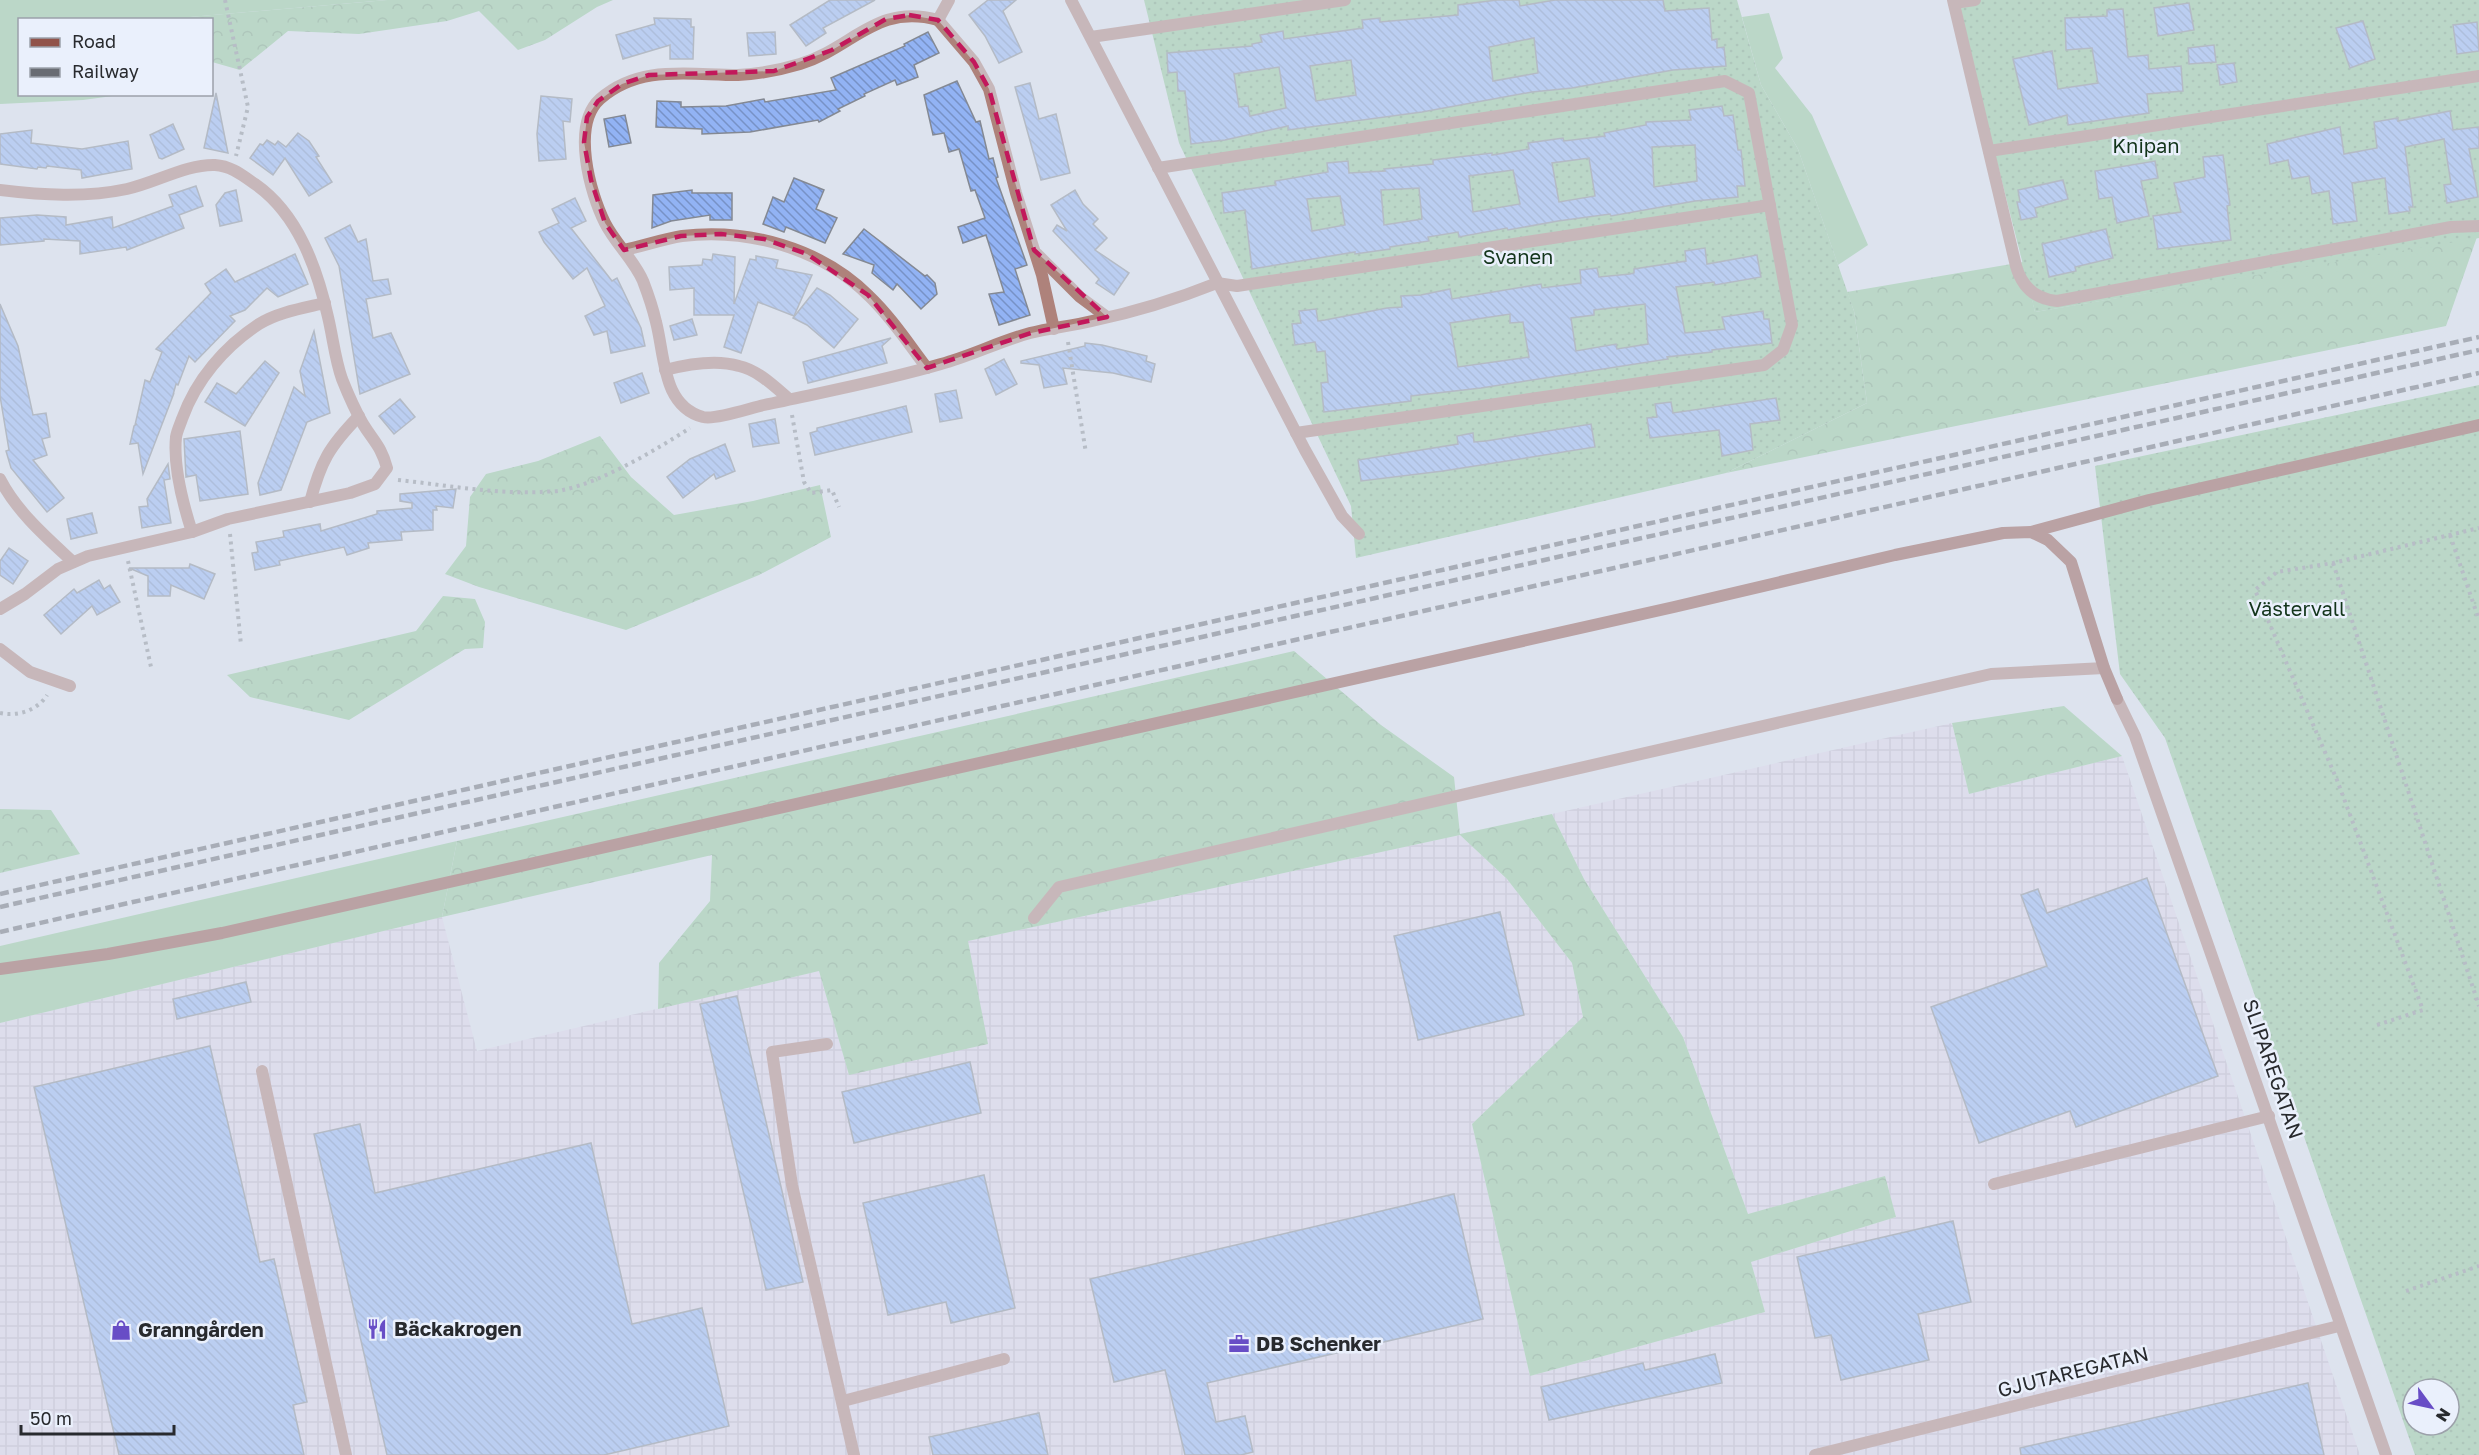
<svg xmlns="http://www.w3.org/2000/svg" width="2479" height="1455" font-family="'Golos Text',sans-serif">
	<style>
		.industrial { fill: url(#industrial-grid) }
		.grass { fill: #92c899 }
		.forest { fill: url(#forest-crowns) }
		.garden { fill: url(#garden-dots); fill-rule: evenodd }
		.building { fill: url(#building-back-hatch); stroke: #848993; stroke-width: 1.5; fill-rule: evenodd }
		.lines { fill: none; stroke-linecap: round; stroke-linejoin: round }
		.path { stroke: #8a8e96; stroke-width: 4; stroke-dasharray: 3 4.5; stroke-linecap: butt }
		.lane { stroke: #ae827b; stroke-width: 12 }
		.street { stroke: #ae827b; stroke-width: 12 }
		.secondary { stroke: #91534a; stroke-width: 12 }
		.rail { stroke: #696c73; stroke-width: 4.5; stroke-dasharray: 9 4.5; stroke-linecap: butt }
		.marked { fill: none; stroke: #c2185b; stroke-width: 4.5; stroke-dasharray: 12 8; stroke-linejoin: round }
		.labels { text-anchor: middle; stroke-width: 5; stroke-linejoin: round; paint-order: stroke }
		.park-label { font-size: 20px; fill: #13351b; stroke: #eaf0fc }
		.street-label { font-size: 20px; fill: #282a2e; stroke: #eaf0fc }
		.poi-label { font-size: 20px; font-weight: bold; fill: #282a2e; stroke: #eaf0fc; text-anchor: start }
	</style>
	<defs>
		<pattern id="industrial-grid" width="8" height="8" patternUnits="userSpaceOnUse" patternTransform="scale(1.5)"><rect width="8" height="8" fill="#ded4e9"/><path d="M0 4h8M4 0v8" fill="none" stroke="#beb6c8"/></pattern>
		<pattern id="forest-crowns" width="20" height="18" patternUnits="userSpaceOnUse" patternTransform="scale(1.5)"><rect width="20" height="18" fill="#92c899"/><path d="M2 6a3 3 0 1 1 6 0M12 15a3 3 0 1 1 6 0" fill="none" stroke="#77a37d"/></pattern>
		<pattern id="garden-dots" width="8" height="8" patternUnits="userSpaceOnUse" patternTransform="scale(1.5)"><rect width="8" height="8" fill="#92c899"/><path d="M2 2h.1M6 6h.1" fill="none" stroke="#77a37d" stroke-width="1.8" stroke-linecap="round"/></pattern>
		<pattern id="building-back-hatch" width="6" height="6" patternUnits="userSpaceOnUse" patternTransform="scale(1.5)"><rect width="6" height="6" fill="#92b3f4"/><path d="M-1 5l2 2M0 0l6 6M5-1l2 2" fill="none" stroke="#7792c6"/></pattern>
	</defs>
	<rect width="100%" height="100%" fill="#dde3ee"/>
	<polygon class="industrial" points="1952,723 1969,794 2122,756 2360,1455 0,1455 0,1023 442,917 477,1051 819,971 849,1074 968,941 1460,835 1507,879 1572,963 1583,1017 1472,1124 1530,1376 1765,1312 1751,1262 1896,1217 1885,1177 1748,1214 1683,1037 1584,879 1552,814"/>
	<g class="grass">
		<polygon points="0,0 387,0 190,17 188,19 20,20 20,94 120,95 83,100 0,104"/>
		<polygon points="1769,13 1783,58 1775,68 1812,115 1868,245 1838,265 1798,149 1761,85 1742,17"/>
		<polygon points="457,841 442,917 0,1023 0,946"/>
	</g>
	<g class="forest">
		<polygon points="387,0 613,0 597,7 545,40 518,50 479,11 447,21 359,34 288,31 240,70 212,62 212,20 188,19 189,17"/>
		<polygon points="2477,237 2446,326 1726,473 1867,403 1854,311 1847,292 2023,262 2035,312"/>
		<polygon points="600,436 631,477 674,515 753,501 820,485 831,537 759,575 626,630 479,587 445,574 466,546 470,497 486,474 538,461"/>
		<polygon points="443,596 475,599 485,622 483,648 465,649 349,720 250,697 227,675 416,631"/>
		<polygon points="1294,651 1381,725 1454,777 1460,834 1552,814 1584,879 1683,1037 1748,1214 1885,1176 1896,1217 1751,1262 1765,1312 1530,1376 1472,1124 1583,1017 1572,963 1507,879 1460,835 968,941 988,1044 849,1075 819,971 658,1009 659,963 710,901 712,855 442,917 457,841"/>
		<polygon points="2064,706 2122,756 1969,794 1952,723"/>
		<polygon points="0,809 51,810 80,854 0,873"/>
	</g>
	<g class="garden">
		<polygon points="1144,0 1737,0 1761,85 1798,149 1854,311 1867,403 1726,473 1356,558 1351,506 1179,143"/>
		<polygon points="1956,0 2479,0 2479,238 2035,312"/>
		<path d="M2479,385V1455H2415L2165,738L2120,674L2095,466ZM2413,1389H2449V1425H2413Z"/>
	</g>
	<g class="building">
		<polygon points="830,0 875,0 823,28 826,33 806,46 790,25"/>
		<polygon points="988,0 1016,0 1003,11 1022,52 999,63 985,36 969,15"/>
		<path d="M1497,0H1519L1520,6L1555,0H1663L1665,11L1709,8L1712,40L1717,39V48L1724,47L1726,66L1673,70L1572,88L1532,92L1422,112L1288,130V126L1225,140L1191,144L1185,91H1178L1177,72L1168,73L1167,53L1252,46V44L1262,42L1260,35L1283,31L1284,39L1363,28L1362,20L1380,18V22L1458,15V5ZM1534,38L1538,73L1493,81L1489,47ZM1351,60L1356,95L1316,101L1310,66ZM1279,67L1286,108L1250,116L1248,106L1239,107L1234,74Z"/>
		<polygon points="2189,3 2194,30 2158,36 2154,8"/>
		<polygon points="2123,9 2128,57 2148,55 2149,69 2181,66 2183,91 2147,94 2149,113 2068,125 2067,115 2029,125 2013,59 2052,51 2058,89 2098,83 2092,48 2066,50 2065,18 2107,16 2107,10"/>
		<polygon points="654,18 691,19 691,27 694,27 693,59 670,59 670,45 623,59 616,35 655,24"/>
		<polygon points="2363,21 2375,59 2350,68 2336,28"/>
		<polygon points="2477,22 2479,51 2457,54 2453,25"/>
		<polygon points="775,32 776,54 749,56 747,33"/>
		<polygon points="928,32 939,53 914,65 918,77 897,85 895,80 864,94 865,96 838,109 840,111 819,122 818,120 750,132 702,134 702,129 656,127 657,101 681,102 681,107 726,106 764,99 765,102 836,90 831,78 905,46 904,44"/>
		<polygon points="2214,45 2216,62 2189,64 2188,48"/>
		<polygon points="2234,63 2237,82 2220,85 2217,65"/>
		<polygon points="957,81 976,122 980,121 989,159 993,158 998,177 996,178 1027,265 1015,269 1030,315 999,325 989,294 1004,292 986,235 963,243 958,227 985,218 975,190 971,191 959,149 949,152 944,133 933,135 924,95"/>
		<polygon points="1030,83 1039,119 1056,114 1070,173 1041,180 1015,87"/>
		<polygon points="216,93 228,153 204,148"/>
		<polygon points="541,96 572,99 570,122 563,121 566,159 539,161 537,134"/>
		<path d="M1722,106L1724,116L1733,115L1738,150H1741L1745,186H1737L1738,197L1695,201L1611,216L1610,214L1558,221L1508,230L1507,228L1459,237L1458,232L1428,237L1429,241L1390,247V249L1355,254V252L1252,269L1245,210L1224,213L1222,193L1276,185L1275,181L1328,172L1327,163L1348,161L1349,173L1385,171L1384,169L1433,164V160L1492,153V155L1529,149L1528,143L1563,138L1564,141L1605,136L1604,133L1646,125V122L1691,120L1689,110ZM1695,145L1697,181L1654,187L1652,147ZM1589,158L1595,196L1559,202L1552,163ZM1513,170L1520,204L1473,212L1469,176ZM1419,188L1422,219L1384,225L1381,190ZM1340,196L1345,225L1312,231L1307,199Z"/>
		<polygon points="2450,111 2453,130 2479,127 2479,148 2469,149 2478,197 2447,203 2444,185 2451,184 2444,139 2405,147 2413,207 2409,207 2410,211 2389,214 2385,178 2352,183 2357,221 2333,224 2329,191 2312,194 2309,176 2292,179 2288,160 2270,164 2267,144 2340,127 2344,154 2377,148 2374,122 2398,118 2398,121"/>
		<polygon points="625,115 631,143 609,147 604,119"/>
		<polygon points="173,124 184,149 162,159 159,158 150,135"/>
		<polygon points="32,130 31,143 82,149 128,141 132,169 82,178 81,170 47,166 46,168 38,167 37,169 0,164 0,134"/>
		<polygon points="298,133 309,141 319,156 316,157 332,182 309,196 285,158 273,175 250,158 260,144 263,145 267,140 275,145 278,141 286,147"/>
		<polygon points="2223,155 2230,205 2227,206 2231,240 2158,249 2153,216 2181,212 2174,183 2205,177 2203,157"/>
		<polygon points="2155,161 2158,178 2141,181 2149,216 2117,223 2112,197 2099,199 2095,171"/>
		<polygon points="794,178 824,190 816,209 837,218 825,243 786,227 784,232 763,224 773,197 784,202"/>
		<polygon points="2063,180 2068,199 2035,208 2037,217 2021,220 2017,202 2020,202 2018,190"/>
		<polygon points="196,186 203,206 179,215 184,228 127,250 126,247 80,254 80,241 44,239 44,241 0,245 0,218 37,215 66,217 66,225 112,217 113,228 173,206 169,195"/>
		<polygon points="236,190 242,221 220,226 216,205 225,193"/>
		<polygon points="692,190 692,193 732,193 732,220 710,220 710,215 671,221 652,228 653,195"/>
		<polygon points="1075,190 1083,204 1098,219 1093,224 1107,238 1095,250 1129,273 1114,295 1096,283 1099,279 1053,231 1057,225 1067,231 1051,205"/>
		<polygon points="575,198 586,221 571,228 612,281 617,278 641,328 645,346 611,353 607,331 594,335 585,316 605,306 587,268 573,279 544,242 539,232 559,223 552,209"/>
		<polygon points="350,225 358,242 366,239 373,281 388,279 391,294 366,299 373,338 391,333 410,374 360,394 339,266 325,238"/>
		<polygon points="864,229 925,276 927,275 935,283 937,294 921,309 897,284 893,290 872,273 874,265 843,254"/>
		<polygon points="2106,229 2113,258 2075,267 2076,271 2049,277 2042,244"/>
		<path d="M1705,248L1707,264L1757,255L1761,277L1715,285L1714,282L1676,287L1685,333L1725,329L1722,317L1763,311L1764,319H1769L1772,343L1712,350V352L1667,357L1668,359L1481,388L1411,396V401L1324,412L1321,383L1328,382L1325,351L1317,352L1315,342L1295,345L1292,324L1301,323L1299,311L1316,309L1318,321L1325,320L1387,308L1402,307L1401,296L1421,295L1450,289L1452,299L1541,284L1542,288L1581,283L1580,270L1597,268L1599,277L1630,274L1634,273V269L1686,261L1685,251ZM1645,304L1648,344L1617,349L1616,344L1576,351L1571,318L1594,315V310ZM1510,314V323L1523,322L1529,357L1458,367L1450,323Z"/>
		<polygon points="295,254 308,284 278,297 267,288 245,310 230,316 235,321 195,362 189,356 178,385 176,384 173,395 174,393 143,474 138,443 130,444 134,426 137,424 135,425 145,380 150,382 162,352 156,349 211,293 205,284 226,269 235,282"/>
		<polygon points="713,254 735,257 734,304 750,259 756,260 756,256 778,260 776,268 812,275 794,316 758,302 741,353 724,347 734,315 694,315 694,288 670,290 669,267 702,265 703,259 712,260"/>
		<polygon points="817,288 830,295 858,319 834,348 807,325 793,318"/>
		<polygon points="0,304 18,346 33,415 46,413 50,437 42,439 47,455 33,460 64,498 47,512 11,468 6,451 9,450 0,396"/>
		<polygon points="692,319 697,335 674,340 670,326"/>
		<polygon points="314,331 330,413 307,422 281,490 260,495 258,483 294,387 305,396 300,371"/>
		<polygon points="891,338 882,346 887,363 808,383 803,362"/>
		<polygon points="1085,343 1102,345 1147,356 1146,361 1155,364 1151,382 1113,373 1063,368 1067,384 1044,388 1039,365 1021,363 1021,361 1085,346"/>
		<polygon points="1004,359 1017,384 996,395 985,369"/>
		<polygon points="265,361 279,373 245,426 205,402 217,383 236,394"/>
		<polygon points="642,373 649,393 621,403 614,383"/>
		<polygon points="956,390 962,418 940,422 935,394"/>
		<polygon points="1776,398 1780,420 1750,424 1753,450 1722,456 1719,430 1650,438 1647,418 1657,417 1655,404 1671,402 1673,413"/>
		<polygon points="400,399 415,417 394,434 379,416"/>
		<polygon points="906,406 912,432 815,455 810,433 817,431 817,428"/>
		<polygon points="775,419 779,443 753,447 749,424"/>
		<polygon points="1591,424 1595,447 1443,471 1361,481 1358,460 1458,444 1457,436 1473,433 1474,442 1486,441"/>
		<polygon points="240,431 248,494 200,501 196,475 186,477 184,439"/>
		<polygon points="725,444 735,471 716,479 714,474 683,498 667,477 690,459"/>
		<polygon points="168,464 170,479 164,480 171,523 142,528 139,507 148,506 147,499"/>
		<polygon points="456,489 453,508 436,506 437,510 433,510 433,530 401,532 402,540 368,543 369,548 347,555 344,547 279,561 280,565 255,570 252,553 258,552 256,542 284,537 283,531 320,524 321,531 377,514 377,511 412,508 412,503 400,501 400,494"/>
		<polygon points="92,513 97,533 71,539 67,519"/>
		<polygon points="9,548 28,561 13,584 0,575 0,561"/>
		<polygon points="190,564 215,574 204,599 171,585 170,596 148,596 148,576 129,568 189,568"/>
		<polygon points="99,580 104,589 110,585 120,602 97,615 92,606 61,634 44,615 74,589 77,593"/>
		<polygon points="2147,878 2218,1076 2076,1127 2070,1111 1979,1143 1931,1007 2047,966 2021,895 2038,889 2047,913"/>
		<polygon points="1500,912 1524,1015 1418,1040 1394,936"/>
		<polygon points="246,982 251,1002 177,1019 173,999"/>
		<polygon points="737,996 803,1282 766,1290 700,1004"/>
		<polygon points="210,1046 260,1262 274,1259 307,1402 293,1405 304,1455 119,1455 34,1087"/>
		<polygon points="970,1062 981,1113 854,1143 842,1092"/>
		<polygon points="360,1124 375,1193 591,1143 632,1324 702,1308 729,1426 604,1455 387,1455 314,1134"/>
		<polygon points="984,1175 1015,1308 951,1323 946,1302 888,1315 863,1203"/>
		<polygon points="1454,1194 1483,1319 1207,1383 1216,1422 1245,1416 1253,1452 1241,1455 1185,1455 1165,1370 1114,1382 1090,1279"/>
		<polygon points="1953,1221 1971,1302 1918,1314 1929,1360 1841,1380 1831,1335 1815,1338 1797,1257"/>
		<polygon points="1715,1354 1722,1383 1549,1420 1541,1387 1643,1363 1645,1370"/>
		<polygon points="2308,1383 2324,1455 2021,1455 2020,1448"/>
		<polygon points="1039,1413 1048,1455 933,1455 929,1437"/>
	</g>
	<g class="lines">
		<g class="path">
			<polyline points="225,0 248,107 236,156"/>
			<polyline points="1068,342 1086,453"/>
			<polyline points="792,415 804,482 811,493 832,490 839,507"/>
			<path d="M398,480C446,485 492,494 540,492C547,491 556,492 563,490C604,481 654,451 690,428"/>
			<polyline points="230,534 241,645"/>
			<polyline points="2450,535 2479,620"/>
			<polyline points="128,561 151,667"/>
			<polyline points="2333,563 2479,1006"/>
			<path d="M0,713C17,717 38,710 47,695"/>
			<polyline points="2377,1025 2423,1010 2337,780 2255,590 2277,572 2333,563 2479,528"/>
			<polyline points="2406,1291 2479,1266"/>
		</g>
		<g class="lane">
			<polyline points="1954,3 1975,0"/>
			<polyline points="1091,37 1345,0"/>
			<polyline points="1989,151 2479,76"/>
			<polyline points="1158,168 1725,81 1749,93 1792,325 1783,350 1764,365 1296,433"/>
			<polyline points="1217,283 1237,286 1770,205"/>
			<polyline points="1034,918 1059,887 1991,674 2104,668"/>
			<polyline points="827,1044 772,1052 792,1185 854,1455"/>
			<polyline points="262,1071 346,1455"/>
			<polyline points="1994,1184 2269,1116"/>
			<polyline points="843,1401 1004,1359"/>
		</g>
		<g class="street">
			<path d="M949,0L938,20C876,3 853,48 800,64C780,70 758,74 738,75C689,75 640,64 600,99C571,125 590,193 605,223C615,243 634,260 643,281C648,294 653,309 656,322C665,356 662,406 703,417C716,420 750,408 764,405C823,392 883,381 941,364C971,356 1000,341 1030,333C1050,328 1071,326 1092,321C1135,312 1177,299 1217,283"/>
			<polyline points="1071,0 1305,450 1342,516 1359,534"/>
			<path d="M1953,0L2016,266C2022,287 2035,299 2057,301L2451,227L2479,226"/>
			<polyline points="938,20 974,62 989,89 1016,193 1042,275 1054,329"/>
			<path d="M0,190C42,195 85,198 127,189C155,183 187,164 215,165C231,166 242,175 255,184C298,214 317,268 328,317C333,338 335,359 342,379C348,394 355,410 363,424C374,442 381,446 387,468L375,484L350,493L228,519L192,532L88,556L58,569L25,594L0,609"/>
			<path d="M624,250C643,246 663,239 682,236C748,228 821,248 869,296C891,317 908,343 927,368"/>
			<polyline points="1037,254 1080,297 1107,317"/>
			<path d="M665,370C688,364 716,359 739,366C758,370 775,387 789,399"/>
			<path d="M0,479C17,512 46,537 73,562"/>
			<path d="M310,502C321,461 329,447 359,416"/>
			<path d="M192,532C183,504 173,467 176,437C177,431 180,425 182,419C196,380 224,347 259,324C278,312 304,308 325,303"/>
			<polyline points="0,649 30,672 70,686"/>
			<polyline points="2117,699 2135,736 2386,1455"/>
			<polyline points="1815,1455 2339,1326"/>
		</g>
		<g class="secondary">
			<polyline points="2031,532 2149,500 2479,425"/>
			<polyline points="0,969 108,954 222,933 1674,607 1895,555 2003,533 2031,532 2048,540 2071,562 2104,668 2117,699"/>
		</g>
		<g class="rail">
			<polyline points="0,894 2479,337"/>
			<polyline points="0,907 2479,350"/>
			<polyline points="0,932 2479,373"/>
		</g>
	</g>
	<path d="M0 0H2479V1455H0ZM909,15L938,20L974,62L989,89L1034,250L1107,317L1031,333L927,368L868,295L807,254L764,239L721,234L681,236L624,250L605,223L591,180L584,142L587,117L598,101L622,84L649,75L774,71L832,50L886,19Z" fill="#dde3ee" fill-opacity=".55" fill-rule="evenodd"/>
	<path class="marked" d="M909,15L938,20L974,62L989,89L1034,250L1107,317L1031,333L927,368L868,295L807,254L764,239L721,234L681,236L624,250L605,223L591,180L584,142L587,117L598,101L622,84L649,75L774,71L832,50L886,19Z"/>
	<defs>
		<g id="restaurant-bare" transform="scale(1.62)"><path d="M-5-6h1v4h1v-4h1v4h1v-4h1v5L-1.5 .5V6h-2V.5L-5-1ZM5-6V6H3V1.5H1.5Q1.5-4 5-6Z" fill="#684dc6" stroke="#eaf0fc" stroke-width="2.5" paint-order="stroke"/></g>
		<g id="shop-bare" transform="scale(1.62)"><path d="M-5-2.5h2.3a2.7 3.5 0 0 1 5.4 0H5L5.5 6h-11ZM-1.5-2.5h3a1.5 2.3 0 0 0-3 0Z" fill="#684dc6" stroke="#eaf0fc" stroke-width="2.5" paint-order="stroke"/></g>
		<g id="office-bare" transform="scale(1.62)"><path d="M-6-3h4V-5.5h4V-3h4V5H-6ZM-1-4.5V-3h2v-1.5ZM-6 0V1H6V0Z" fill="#684dc6" stroke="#eaf0fc" stroke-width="2.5" paint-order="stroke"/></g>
	</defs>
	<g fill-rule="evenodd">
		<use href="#restaurant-bare" x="377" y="1329"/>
		<use href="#shop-bare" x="121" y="1330"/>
		<use href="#office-bare" x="1239" y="1344"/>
	</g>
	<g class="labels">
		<g class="park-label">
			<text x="2146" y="153">Knipan</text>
			<text x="1518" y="264">Svanen</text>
			<text x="2297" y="616">Västervall</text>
		</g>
		<g class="street-label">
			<text transform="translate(2273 1069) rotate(71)" y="7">SLIPAREGATAN</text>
			<text transform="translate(2073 1372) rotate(-14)" y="7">GJUTAREGATAN</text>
		</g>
		<g class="poi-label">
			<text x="394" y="1336">Bäckakrogen</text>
			<text x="138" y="1337">Granngården</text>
			<text x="1256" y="1351">DB Schenker</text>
		</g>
	</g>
	<rect x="18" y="18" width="195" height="78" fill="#eaf0fc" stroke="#9ca1aa" stroke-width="1.5"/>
	<rect x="30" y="38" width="30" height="9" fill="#91534a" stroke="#9ca1aa" stroke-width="1.5"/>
	<text x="72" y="48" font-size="18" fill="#282a2e">Road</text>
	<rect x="30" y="68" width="30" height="9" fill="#696c73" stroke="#9ca1aa" stroke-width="1.5"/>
	<text x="72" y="78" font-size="18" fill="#282a2e">Railway</text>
	<g transform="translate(2431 1407) rotate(123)"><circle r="28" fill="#eaf0fc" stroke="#9ca1aa" stroke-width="1.5"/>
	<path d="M0-4.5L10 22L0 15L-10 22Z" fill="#684dc6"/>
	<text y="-9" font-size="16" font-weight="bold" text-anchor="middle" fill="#282a2e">N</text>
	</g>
	<path d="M21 1425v9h153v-9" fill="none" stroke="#282a2e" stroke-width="3"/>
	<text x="30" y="1425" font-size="18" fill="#282a2e" stroke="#eaf0fc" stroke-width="4.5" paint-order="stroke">50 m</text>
</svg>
